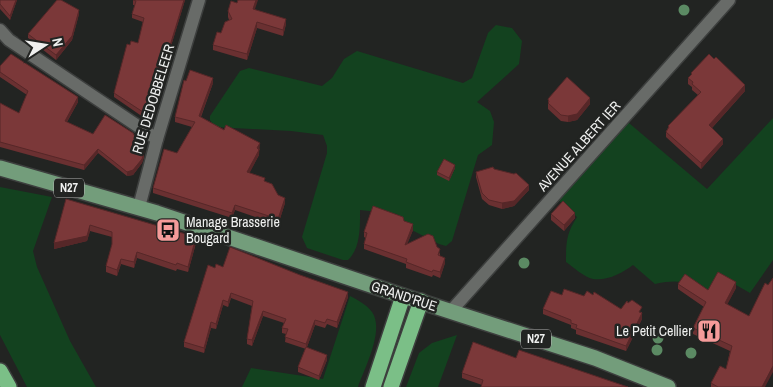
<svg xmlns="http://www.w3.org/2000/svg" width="773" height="387" font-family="'Archivo Narrow',sans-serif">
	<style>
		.green { fill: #13421f }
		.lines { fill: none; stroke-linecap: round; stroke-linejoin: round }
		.street-casing { stroke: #3d3f3e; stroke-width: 15 }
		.primary-casing { stroke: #3d3f3e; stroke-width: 18 }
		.highway-casing { stroke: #3d3f3e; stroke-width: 18 }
		.street { stroke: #686b68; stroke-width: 12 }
		.primary { stroke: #739d7b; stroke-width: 15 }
		.highway { stroke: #7bbf87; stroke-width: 15 }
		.tree { fill: #5b8a63 }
		.wall { fill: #6a3031 }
		.shaded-wall { fill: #562728 }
		.building { fill: #7b3839; stroke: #562728 }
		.labels { text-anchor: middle; stroke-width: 5; stroke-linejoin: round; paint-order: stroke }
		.shield { fill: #222422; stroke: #b2b3b2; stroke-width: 1 }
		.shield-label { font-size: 12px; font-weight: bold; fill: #eff0ef }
		.street-label { font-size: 14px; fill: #eff0ef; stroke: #222422 }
		.poi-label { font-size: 14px; fill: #eff0ef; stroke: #222422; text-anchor: start }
	</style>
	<rect width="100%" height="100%" fill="#222422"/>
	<g class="green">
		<path d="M496,25L512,28L522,41L519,64L477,102L490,111L494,122L492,145L478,155L452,241L446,246L439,244L404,226L397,214L360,210C360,225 361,248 348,260H343L307,248L302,237L327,153V146L323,135L291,131L215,127L210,120V116L240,71L249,68L322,86L332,78L344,59L357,51L463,83L472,78L488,33Z"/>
		<path d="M623,118L707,189L773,118V260L750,293L717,274L708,291C685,282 680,279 655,284L633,265C622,273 608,281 593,279C584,277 573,267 566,262C566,243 566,234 577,217L554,196Z"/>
		<polygon points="0,187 52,197 33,251 37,267 70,341 96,387 27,387 0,335"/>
		<path d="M350,296C358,300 367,305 372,312C385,330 364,369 358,387H242L251,368L323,379Z"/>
		<polygon points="457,335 438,387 406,387 419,353 432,343"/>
	</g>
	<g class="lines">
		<g class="street-casing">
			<g id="street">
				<polyline points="0,30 9,40 157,139"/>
				<polyline points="139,207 157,139 199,0"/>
				<polyline points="451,311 729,0"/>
			</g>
		</g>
		<g class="primary-casing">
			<polyline id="primary" points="0,168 157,213 403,296 595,358 668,387"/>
		</g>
		<g class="highway-casing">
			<g id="highway">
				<polyline points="0,371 9,387"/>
				<polyline points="373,387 403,296"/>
				<polyline points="391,387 421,301"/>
			</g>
		</g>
		<use href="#street" class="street"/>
		<use href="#primary" class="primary"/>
		<use href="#highway" class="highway"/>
	</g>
	<g class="tree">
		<circle cx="684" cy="10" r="5.5"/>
		<circle cx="524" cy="263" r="5.5"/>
		<circle cx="658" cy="338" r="5.5"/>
		<circle cx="657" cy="350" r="5.5"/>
		<circle cx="691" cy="353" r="5.5"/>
	</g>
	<g class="wall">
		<polygon points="0,0 17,0 10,20 0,9"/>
		<polygon points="133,0 185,0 150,115 143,117 114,97 114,93 130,45 138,43 143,22 132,18 132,14 135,5 133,5"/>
		<polygon points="255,10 286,24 283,36 257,28 247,60 213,50 213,45 229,20 228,17 228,11"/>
		<polygon points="79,14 72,40 56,60 28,38 28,34"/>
		<polygon points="0,66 78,102 67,122 144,157 142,163 133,175 127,176 98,153 84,170 0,147 0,103 19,113 27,95 0,77"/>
		<polygon points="691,73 745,91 712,128 723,144 701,169 666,137 666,132 668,128 668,126 698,95 692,90 692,87 688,84 688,78 691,75"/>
		<polygon points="213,83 201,117 260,149 259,150 259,155 249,173 265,182 285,203 278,225 235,210 232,218 153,193 153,188 177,153 192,127 175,122 175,117"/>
		<polygon points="548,99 590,104 577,120 568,122 561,121 548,109"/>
		<polygon points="455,168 449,181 437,175 437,172"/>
		<polygon points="494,169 529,190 514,206 502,209 489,205 482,199 476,177 476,172"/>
		<polygon points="66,199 196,243 188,272 177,269 176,271 137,258 134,268 121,264 117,276 106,272 106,266 112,245 112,237 90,231 87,241 54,249"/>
		<polygon points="551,214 575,218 564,231 551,220"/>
		<polygon points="404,221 413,230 407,244 437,247 440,254 440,256 445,263 440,278 433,275 432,277 406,268 406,264 364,249 364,244 366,238 364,237 364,232"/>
		<polygon points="223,267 348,297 337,328 327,324 325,328 315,325 307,347 327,360 319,380 298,372 298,367 306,349 285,342 286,334 282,333 282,328 284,323 263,316 252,346 247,344 247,339 252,306 231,298 228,307 223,305 216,329 211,328 204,353 184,347 184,342 215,268"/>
		<polygon points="678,284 708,290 736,288 727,304 765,387 711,387 711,383 726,369 730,351 693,334 693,328 704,307 678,289"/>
		<polygon points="562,295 584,296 621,309 642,312 642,319 626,351 576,334 576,330 571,328 571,325 543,314 543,309"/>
		<polygon points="516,358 628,387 482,385 462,378 462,373"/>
	</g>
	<g class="shaded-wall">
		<polygon points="16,0 17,0 10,20 10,16"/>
		<polygon points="184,0 185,0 150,115 150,111"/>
		<polygon points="256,0 258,0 253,15 253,9"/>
		<polygon points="79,10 79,14 72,40 56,60 56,55"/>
		<polygon points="286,19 286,24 283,36 283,30"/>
		<polygon points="257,22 257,28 247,60 247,54"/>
		<polygon points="213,78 213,83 199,121 199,116"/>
		<polygon points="745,85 745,91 709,131 709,125"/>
		<polygon points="78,97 78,102 65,125 65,121"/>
		<polygon points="590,98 590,104 577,120 568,122 568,116"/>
		<polygon points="723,139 723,144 701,169 701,163"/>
		<polygon points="260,143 259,155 247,178 247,172 257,148"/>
		<polygon points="98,149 98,153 84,170 84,165"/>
		<polygon points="144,152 144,157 142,163 133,175 127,176 127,172"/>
		<polygon points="455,165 455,168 449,181 449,178"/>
		<polygon points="529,185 529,190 514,206 502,209 502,203"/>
		<polygon points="285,198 285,203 278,225 278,219"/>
		<polygon points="235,205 235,210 232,218 232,213"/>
		<polygon points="575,213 575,218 564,231 564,225"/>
		<polygon points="413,224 413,230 405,250 405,245"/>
		<polygon points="90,225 90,231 87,241 54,249 54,243"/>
		<polygon points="196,237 196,243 188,272 188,267"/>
		<polygon points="137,252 137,258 134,268 134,262"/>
		<polygon points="445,258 445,263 440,278 440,272"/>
		<polygon points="121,259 121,264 117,276 117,270"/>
		<polygon points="736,282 736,288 725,309 725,303"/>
		<polygon points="348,292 348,297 337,328 337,322"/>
		<polygon points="231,293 231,298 228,307 228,302"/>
		<polygon points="223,300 223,305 216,329 216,324"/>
		<polygon points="263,311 263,316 252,346 252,340"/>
		<polygon points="642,313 642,319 626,351 626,346"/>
		<polygon points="315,320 315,325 306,350 306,344"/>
		<polygon points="211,322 211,328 204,353 204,348"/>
		<polygon points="327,355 327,360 319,380 319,376"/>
		<polygon points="773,366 773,372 765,387 762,387"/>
	</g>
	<g class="building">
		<polygon points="0,0 16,0 10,16 0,4"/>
		<polygon points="57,0 61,0 79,10 72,36 56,55 28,34"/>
		<polygon points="133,0 184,0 150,111 143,112 114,93 127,44 130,45 131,41 138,43 144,18 132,14 136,1"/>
		<polygon points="238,0 256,0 253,9 286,19 283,30 257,22 247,54 213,45 217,32 221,33 225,22 232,19 228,11 231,1 237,3"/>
		<polygon points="11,54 78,97 65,121 93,134 105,115 133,133 144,152 142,159 133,170 127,172 98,149 84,165 0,142 0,103 19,113 28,91 0,72 0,66"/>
		<polygon points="709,54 714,59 716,57 745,85 709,125 723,139 701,163 666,132 669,127 668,126 701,92 692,84 693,82 688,78 692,74 691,73"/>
		<polygon points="190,70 213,78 199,116 224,130 226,125 260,143 257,148 259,150 247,172 265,178 264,181 272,184 278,195 285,198 278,219 235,205 232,213 153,188 164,149 177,153 195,122 175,117 184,80 186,81"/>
		<polygon points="567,77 590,98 577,114 568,116 561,115 548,103 549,102 548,99"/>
		<polygon points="444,159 455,165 449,178 437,172"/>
		<polygon points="493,167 494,169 514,174 516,173 529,185 514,201 502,203 489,200 482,193 476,172"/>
		<polygon points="66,199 196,237 188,267 177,263 176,265 137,252 134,262 121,259 117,270 106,266 112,244 112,232 90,225 87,236 54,243"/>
		<polygon points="563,201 575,213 564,225 551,214"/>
		<polygon points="373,206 403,217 404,221 413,224 405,245 428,234 433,236 437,247 440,249 438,255 445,258 440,272 433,270 432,272 406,262 407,259 364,244 367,233 364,232"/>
		<polygon points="230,247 300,275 348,292 337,322 327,319 325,323 315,320 306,344 285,337 288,329 282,328 286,319 263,311 252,340 247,339 253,301 231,293 228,302 223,300 216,324 211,322 204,348 184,342 208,265 215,268 216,264 223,267"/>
		<polygon points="718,272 736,282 725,303 749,316 765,283 768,285 773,278 773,366 762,387 718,387 711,383 720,366 726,369 732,346 693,328 706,302 678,284 685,274 708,290"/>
		<polygon points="564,289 584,296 587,291 593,295 594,292 621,309 627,301 628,303 632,300 642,307 639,312 642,313 626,346 576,328 577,325 571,323 571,320 543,309 551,291 562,295"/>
		<polygon points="473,342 516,358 519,350 628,387 481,387 483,380 462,373"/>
		<polygon points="306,347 327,355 319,376 298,367"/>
	</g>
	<defs>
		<g id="bus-square" transform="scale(1.25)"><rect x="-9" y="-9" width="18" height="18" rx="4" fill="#f59b9a" stroke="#222422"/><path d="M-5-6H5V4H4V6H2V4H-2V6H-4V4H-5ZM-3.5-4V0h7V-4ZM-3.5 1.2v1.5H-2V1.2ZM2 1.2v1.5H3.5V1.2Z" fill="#111"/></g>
		<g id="restaurant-square" transform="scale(1.25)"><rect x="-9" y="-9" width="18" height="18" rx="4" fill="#f59b9a" stroke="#222422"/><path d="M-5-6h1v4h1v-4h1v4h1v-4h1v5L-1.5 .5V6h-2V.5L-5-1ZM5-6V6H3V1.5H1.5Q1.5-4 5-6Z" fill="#111"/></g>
	</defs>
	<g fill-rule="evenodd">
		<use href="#bus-square" x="168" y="230"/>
		<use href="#restaurant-square" x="709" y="331"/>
	</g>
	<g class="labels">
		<g class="shield">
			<rect x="54" y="178.5" width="30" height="19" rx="4"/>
			<rect x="521" y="329.5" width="30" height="19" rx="4"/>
		</g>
		<g class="shield-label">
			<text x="69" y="192">N27</text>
			<text x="536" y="343">N27</text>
		</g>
		<g class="street-label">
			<text transform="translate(153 99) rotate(-73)" y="5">RUE DEDOBBELEER</text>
			<text transform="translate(579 146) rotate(-48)" y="5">AVENUE ALBERT IER</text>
			<text transform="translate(404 296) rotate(18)" y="5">GRAND'RUE</text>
		</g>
		<g class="poi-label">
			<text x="186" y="227">Manage Brasserie<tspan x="186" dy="16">Bougard</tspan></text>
			<text x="692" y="336" text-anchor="end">Le Petit Cellier</text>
		</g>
	</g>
	<g transform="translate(45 45) rotate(78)" stroke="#222422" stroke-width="4" paint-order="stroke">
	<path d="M0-4L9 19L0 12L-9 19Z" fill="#eff0ef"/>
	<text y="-8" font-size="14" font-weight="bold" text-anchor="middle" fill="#eff0ef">N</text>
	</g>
</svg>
